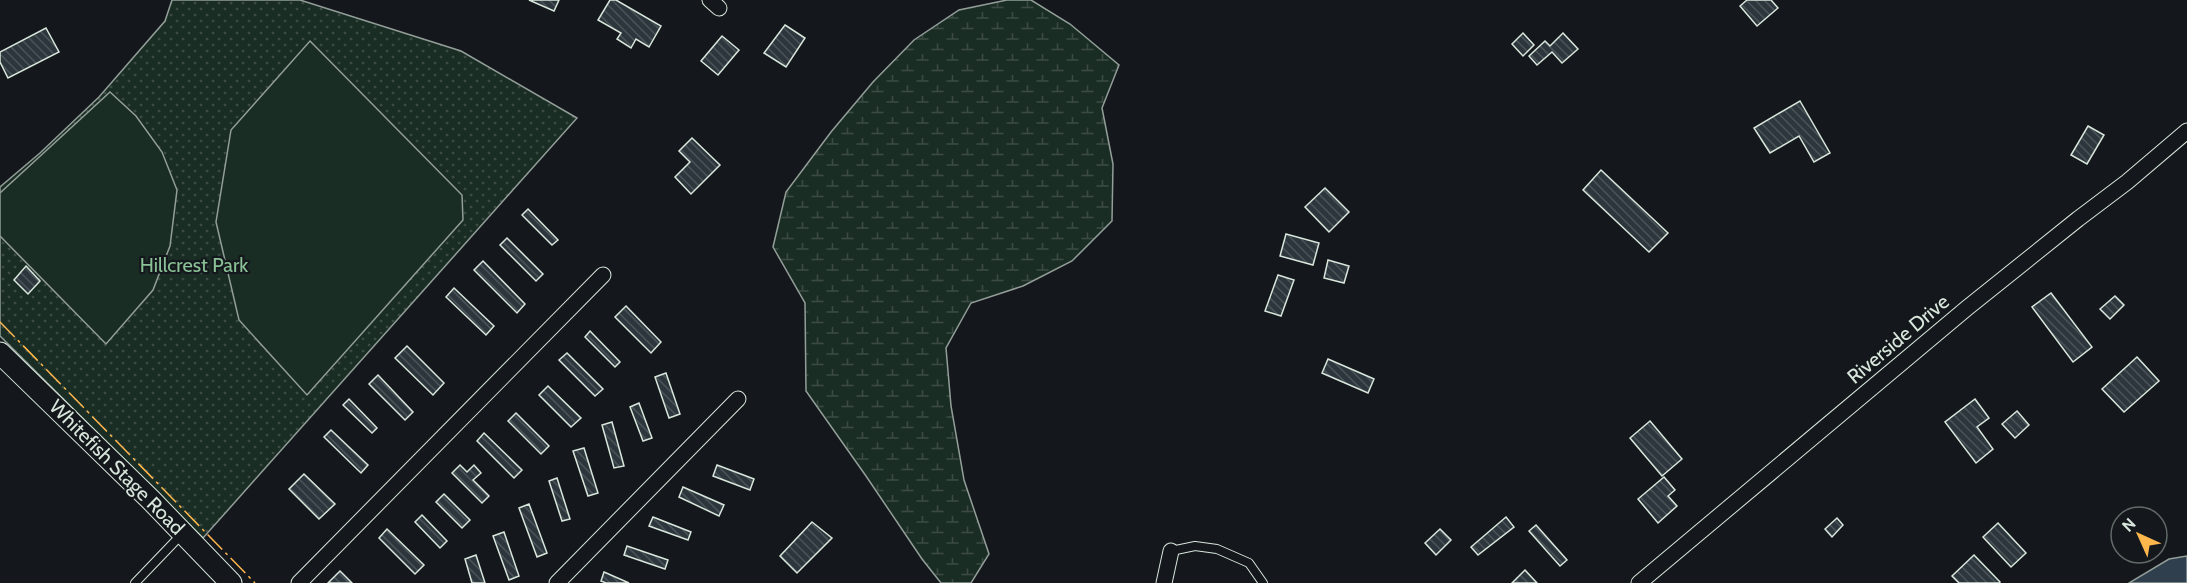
<svg xmlns="http://www.w3.org/2000/svg" width="2187" height="583" font-family="Cabin,sans-serif">
	<style>
		.green { fill: url(#green-dots); stroke: #939e99; stroke-width: 1.5 }
		.wetland { fill: url(#wetland-marsh); stroke: #939e99; stroke-width: 1.5 }
		.pitch { fill: #1a2d24; stroke: #939e99; stroke-width: 1.5 }
		.water { fill: #2f3f4d; stroke: #939e99; stroke-width: 1.5 }
		.building { fill: url(#building-back-hatch); stroke: #d8e6dc; stroke-width: 1.5 }
		.lines { fill: none; stroke-linecap: round; stroke-linejoin: round }
		.service-casing { stroke: #d8e6dc; stroke-width: 10 }
		.minor-casing { stroke: #d8e6dc; stroke-width: 17 }
		.secondary-casing { stroke: #d8e6dc; stroke-width: 23 }
		.service { stroke: #14181c; stroke-width: 8 }
		.minor { stroke: #14181c; stroke-width: 15 }
		.secondary { stroke: #14181c; stroke-width: 21 }
		.power { stroke: #ffb74d; stroke-width: 1.5; stroke-dasharray: 21 4.5 3 4.5; stroke-linecap: butt }
		.labels { text-anchor: middle; stroke-width: 4.5; stroke-linejoin: round; paint-order: stroke }
		.park-label { font-size: 20px; fill: #8ac095; stroke: #14181c }
		.street-label { font-size: 20px; fill: #d8e6dc; stroke: #14181c }
	</style>
	<defs>
		<pattern id="green-dots" width="8" height="8" patternUnits="userSpaceOnUse" patternTransform="scale(1.5)"><rect width="8" height="8" fill="#1a2d24"/><path d="M2 2h.1M6 6h.1" fill="none" stroke="#3b4b43" stroke-width="1.8" stroke-linecap="round"/></pattern>
		<pattern id="wetland-marsh" width="20" height="14" patternUnits="userSpaceOnUse" patternTransform="scale(1.5)"><rect width="20" height="14" fill="#1a2d24"/><path d="M1 5h8M5 5V1M11 12h8M15 12V8" fill="none" stroke="#3b4b43"/></pattern>
		<pattern id="building-back-hatch" width="6" height="6" patternUnits="userSpaceOnUse" patternTransform="scale(1.5)"><rect width="6" height="6" fill="#2c363c"/><path d="M-1 5l2 2M0 0l6 6M5-1l2 2" fill="none" stroke="#4a5358"/></pattern>
	</defs>
	<rect width="100%" height="100%" fill="#14181c"/>
	<polygon class="green" points="172,0 300,0 461,51 577,118 203,538 0,336 0,187 40,153 99,97 165,21"/>
	<polygon class="wetland" points="1007,0 1031,0 1070,24 1119,65 1102,108 1113,164 1112,221 1072,261 1023,286 971,303 946,348 951,406 964,480 989,554 971,583 941,583 922,559 866,476 806,391 805,303 773,247 786,192 831,132 873,82 914,40 959,10"/>
	<g class="pitch">
		<polygon points="310,41 462,195 463,220 307,395 239,320 216,222 231,130"/>
		<polygon points="110,92 136,116 162,152 177,190 170,246 153,290 106,344 0,236 0,193"/>
	</g>
	<polygon class="water" points="2187,556 2187,583 2129,583 2169,559"/>
	<g class="building">
		<polygon points="529,0 559,0 554,11"/>
		<polygon points="610,0 616,0 661,26 649,47 636,39 631,48 617,39 621,33 598,20"/>
		<polygon points="1747,0 1771,0 1778,8 1757,26 1740,6"/>
		<polygon points="785,25 805,38 786,67 764,53"/>
		<polygon points="46,28 59,52 8,78 0,62 0,52"/>
		<polygon points="1523,33 1534,45 1523,56 1512,44"/>
		<polygon points="1563,33 1578,49 1562,63 1552,52 1537,65 1529,56 1545,41 1550,46"/>
		<polygon points="722,36 739,50 718,75 701,61"/>
		<polygon points="1800,101 1830,153 1814,162 1799,136 1770,153 1754,128"/>
		<polygon points="2088,126 2104,135 2087,164 2071,155"/>
		<polygon points="692,138 720,165 691,194 675,177 690,162 679,151"/>
		<polygon points="1601,170 1668,233 1649,252 1583,190"/>
		<polygon points="1325,188 1349,212 1329,232 1305,207"/>
		<polygon points="528,209 558,240 552,245 522,215"/>
		<polygon points="1286,234 1319,243 1313,265 1280,256"/>
		<polygon points="507,238 543,274 536,281 500,245"/>
		<polygon points="1328,260 1349,266 1344,283 1324,278"/>
		<polygon points="483,261 525,304 517,313 474,270"/>
		<polygon points="26,266 40,281 28,294 14,280"/>
		<polygon points="1278,275 1294,280 1281,316 1265,311"/>
		<polygon points="454,288 494,326 486,335 446,297"/>
		<polygon points="2051,293 2092,347 2073,362 2032,307"/>
		<polygon points="2115,296 2124,305 2110,319 2100,309"/>
		<polygon points="626,306 661,342 651,353 615,317"/>
		<polygon points="590,331 620,362 615,367 585,337"/>
		<polygon points="407,346 444,383 433,395 395,358"/>
		<polygon points="567,353 603,389 595,396 559,360"/>
		<polygon points="2137,357 2159,381 2124,412 2102,389"/>
		<polygon points="1328,359 1374,379 1368,393 1322,373"/>
		<polygon points="666,373 680,414 669,418 655,377"/>
		<polygon points="378,375 413,412 405,420 369,384"/>
		<polygon points="548,386 581,418 571,427 539,395"/>
		<polygon points="349,399 377,428 372,433 343,405"/>
		<polygon points="1975,399 1989,418 1977,427 1993,449 1976,463 1945,422"/>
		<polygon points="639,403 652,438 643,441 630,407"/>
		<polygon points="2017,411 2029,425 2015,438 2002,424"/>
		<polygon points="516,413 549,446 541,454 508,421"/>
		<polygon points="1650,421 1682,459 1662,476 1630,438"/>
		<polygon points="612,422 624,466 614,468 602,425"/>
		<polygon points="331,430 368,465 361,473 324,437"/>
		<polygon points="484,433 522,470 514,478 477,441"/>
		<polygon points="584,448 598,493 588,496 573,451"/>
		<polygon points="460,465 467,472 474,465 481,473 473,480 489,496 482,503 452,473"/>
		<polygon points="717,465 754,479 750,490 713,476"/>
		<polygon points="304,474 335,504 319,519 289,489"/>
		<polygon points="1664,477 1675,490 1668,496 1677,506 1658,523 1638,499"/>
		<polygon points="557,478 570,519 562,521 549,481"/>
		<polygon points="683,487 724,505 719,516 679,497"/>
		<polygon points="444,494 470,520 462,528 436,502"/>
		<polygon points="529,504 547,553 537,557 519,508"/>
		<polygon points="422,515 447,541 440,548 415,522"/>
		<polygon points="653,517 691,532 688,540 649,526"/>
		<polygon points="1506,517 1514,527 1478,555 1471,547"/>
		<polygon points="1837,518 1843,525 1832,537 1825,529"/>
		<polygon points="812,522 832,538 797,573 780,556"/>
		<polygon points="1998,523 2026,553 2011,567 1983,537"/>
		<polygon points="1536,525 1567,560 1560,566 1529,531"/>
		<polygon points="387,529 424,565 415,574 379,538"/>
		<polygon points="1440,529 1451,540 1436,555 1425,543"/>
		<polygon points="504,532 519,576 509,580 493,536"/>
		<polygon points="627,546 668,560 665,569 624,555"/>
		<polygon points="476,555 485,583 472,583 465,559"/>
		<polygon points="1974,555 2000,582 1999,583 1959,583 1952,576"/>
		<polygon points="1525,570 1537,583 1512,583"/>
		<polygon points="340,571 352,583 328,583"/>
		<polygon points="604,572 629,583 606,583 601,581"/>
	</g>
	<g class="lines">
		<g class="service-casing">
			<g id="service">
				<polyline points="1171,551 1195,546 1217,549 1249,563 1263,583"/>
				<polyline points="135,583 182,534"/>
			</g>
		</g>
		<g class="minor-casing">
			<g id="minor">
				<polyline points="710,0 719,8"/>
				<polyline points="299,583 603,275"/>
				<polyline points="557,583 738,399"/>
				<polyline points="1164,583 1171,551"/>
				<polyline points="1639,583 1967,308 2078,219 2127,182 2187,131"/>
			</g>
		</g>
		<g class="secondary-casing">
			<polyline id="secondary" points="0,353 151,500 231,583"/>
		</g>
		<use href="#service" class="service"/>
		<use href="#minor" class="minor"/>
		<use href="#secondary" class="secondary"/>
		<polyline class="power" points="0,322 255,583"/>
	</g>
	<g class="labels">
		<g class="park-label">
			<text x="194" y="272">Hillcrest Park</text>
		</g>
		<g class="street-label">
			<text transform="translate(1898 339) rotate(-40)" y="7">Riverside Drive</text>
			<text transform="translate(117 467) rotate(45)" y="7">Whitefish Stage Road</text>
		</g>
	</g>
	<g transform="translate(2139 535) rotate(315)"><circle r="28" fill="#14181c" stroke="#626a69" stroke-width="1.5"/>
	<path d="M0-4.5L10 22L0 15L-10 22Z" fill="#ffb74d"/>
	<text y="-9" font-size="16" font-weight="bold" text-anchor="middle" fill="#d8e6dc">N</text>
	</g>
</svg>
